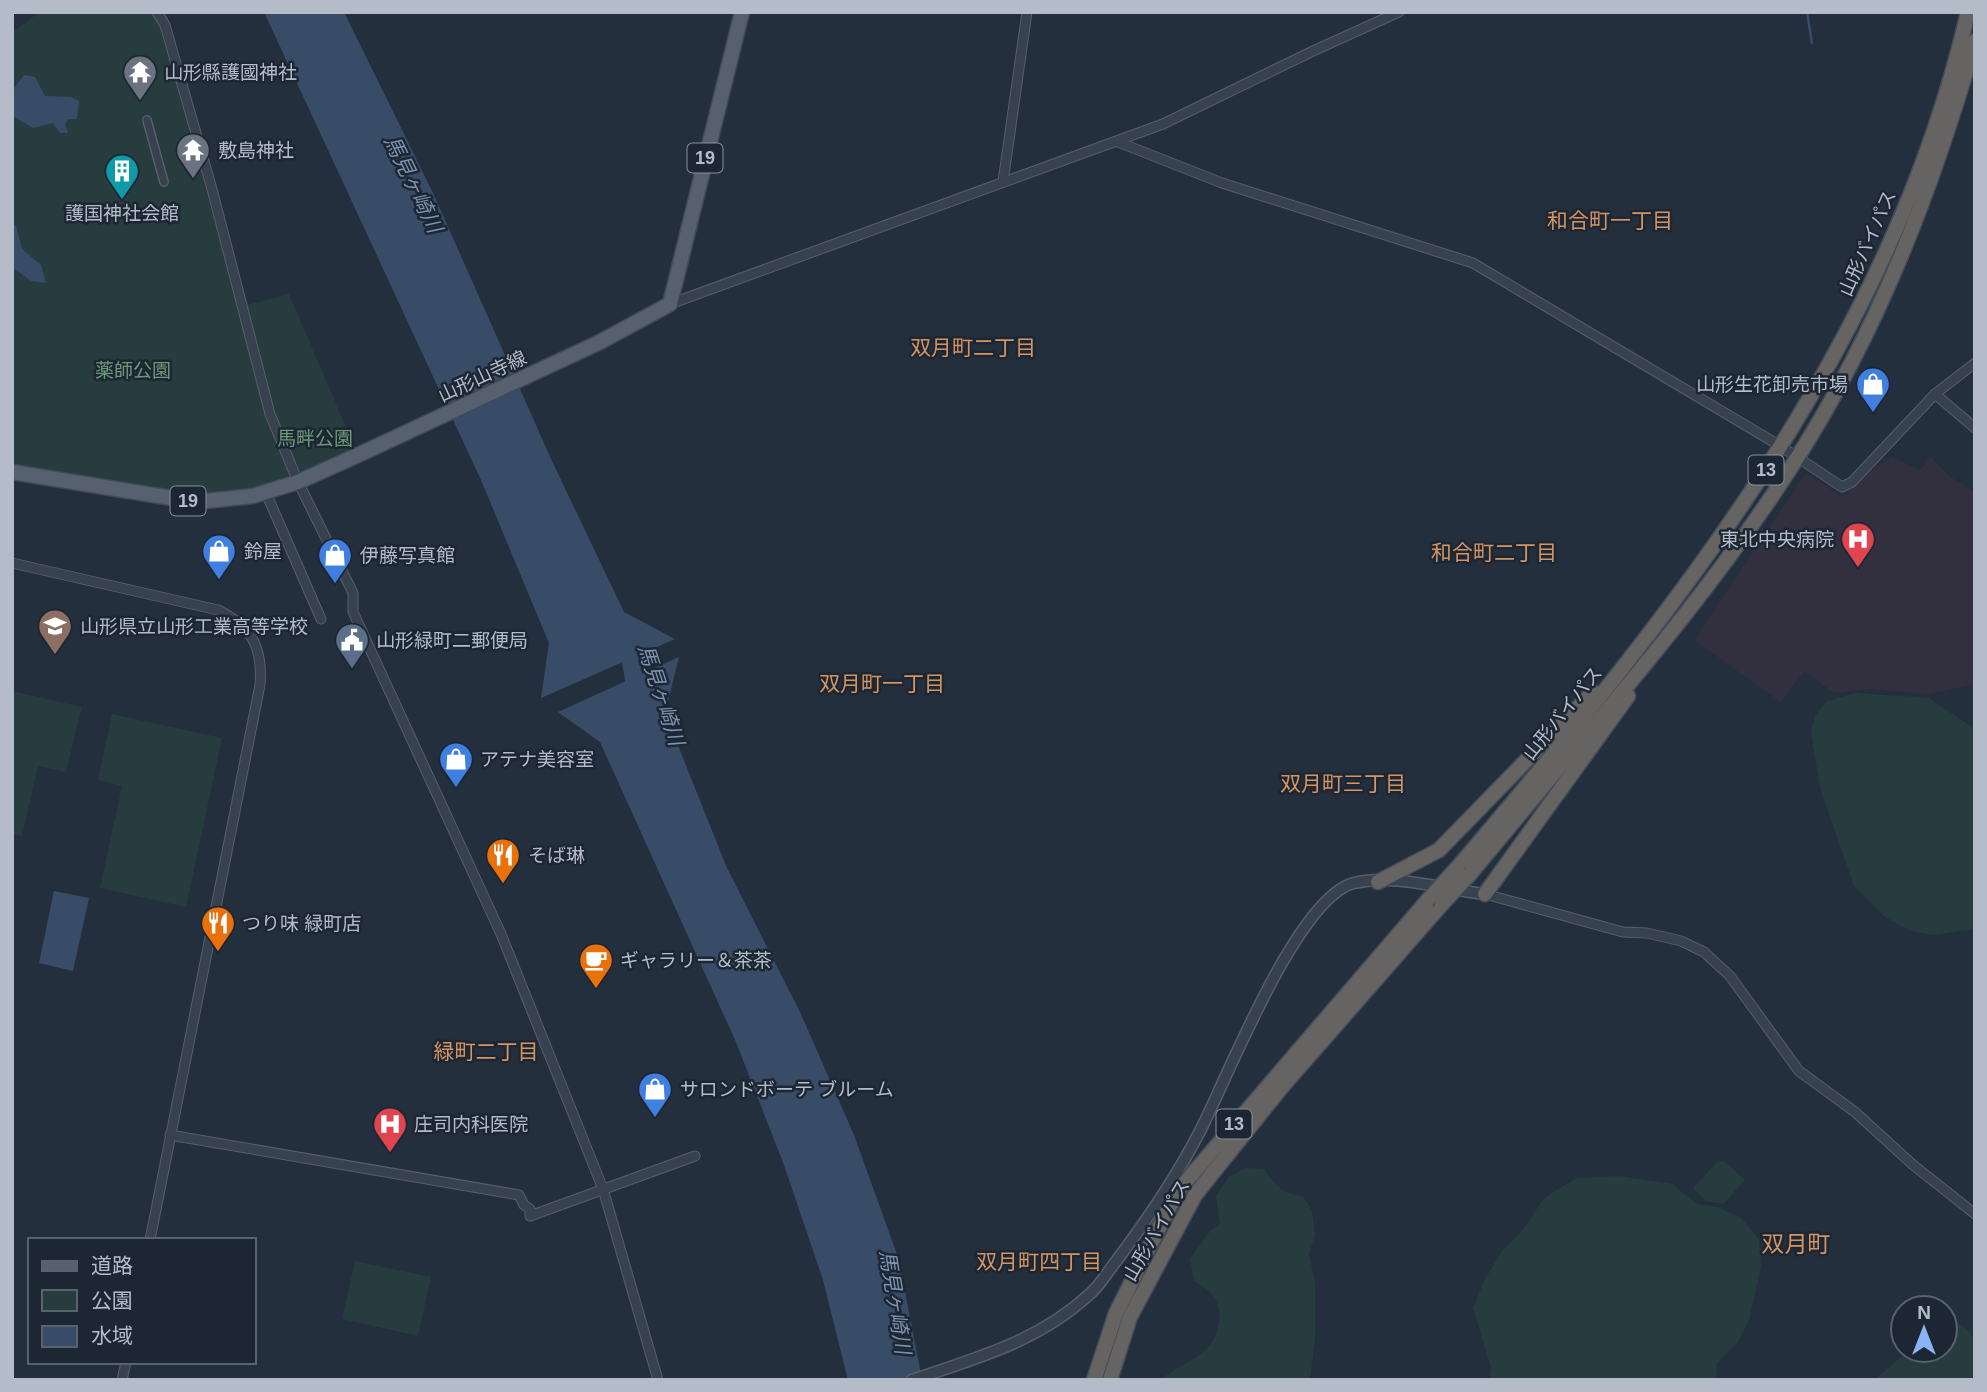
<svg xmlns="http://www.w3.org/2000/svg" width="1987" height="1392" font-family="Arial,'Noto Sans JP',sans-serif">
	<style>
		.medical { fill: #32303f }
		.green { fill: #263c3f }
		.water { fill: #394c67 }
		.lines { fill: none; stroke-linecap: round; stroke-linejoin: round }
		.stream { stroke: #394c67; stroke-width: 2.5 }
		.river { stroke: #394c67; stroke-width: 18 }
		.pedestrian-casing { stroke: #565f6c; stroke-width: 10 }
		.minor-casing { stroke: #565f6c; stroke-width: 11 }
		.tertiary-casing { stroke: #565f6c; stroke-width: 13 }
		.primary-casing { stroke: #414a57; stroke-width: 17 }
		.trunk-casing { stroke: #434c59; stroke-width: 17 }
		.pedestrian { stroke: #38414e; stroke-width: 7 }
		.minor { stroke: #38414e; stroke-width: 9 }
		.tertiary { stroke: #38414e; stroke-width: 10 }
		.primary { stroke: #56606e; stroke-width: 14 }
		.trunk { stroke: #656462; stroke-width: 14 }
		.trunk-bridge-casing { stroke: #434c59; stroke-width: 17; stroke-linecap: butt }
		.trunk-bridge { stroke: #656462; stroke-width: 14 }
		.labels { text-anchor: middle; stroke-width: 5; stroke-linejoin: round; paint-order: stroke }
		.shield { fill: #1d2633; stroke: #878f9c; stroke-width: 2 }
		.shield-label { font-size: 18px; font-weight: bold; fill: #b4bcc9 }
		.poi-label { font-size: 19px; fill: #b4bcc9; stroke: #1d2633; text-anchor: start }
		.street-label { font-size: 19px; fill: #b4bcc9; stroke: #1d2633 }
		.park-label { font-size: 19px; fill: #6b9a76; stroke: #1d2633 }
		.water-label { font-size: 21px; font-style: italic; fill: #7c92b1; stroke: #1d2633 }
		.neighbourhood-label { font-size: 21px; fill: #d59563; stroke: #1d2633 }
		.quarter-label { font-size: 23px; fill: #d59563; stroke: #1d2633 }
	</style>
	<rect width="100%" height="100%" fill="#242f3e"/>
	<polygon class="medical" points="1892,457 1920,470 1931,457 1949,476 1975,492 1975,684 1928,694 1871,689 1834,693 1804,671 1781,702 1694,640 1806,473 1843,497 1869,471"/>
	<g class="green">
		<polygon points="39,12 153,12 162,26 257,366 243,306 289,294 358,455 228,500 12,472 12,33"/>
		<polygon points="12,691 82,707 66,772 38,766 22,836 12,834"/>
		<polygon points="1856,693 1929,698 1975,729 1975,929 1932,935 1911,931 1885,917 1854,886 1820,788 1811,733 1815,716 1827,701"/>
		<polygon points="112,714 222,738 186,907 100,888 122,786 98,780"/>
		<polygon points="1724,1161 1745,1180 1723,1204 1706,1201 1693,1188 1717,1162"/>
		<path d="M1246,1168L1264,1169C1275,1186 1283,1194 1303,1196L1312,1211L1315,1235L1309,1254L1315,1282V1338L1310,1380H1161C1175,1367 1190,1363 1202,1353C1217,1341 1225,1316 1215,1298C1211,1291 1201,1285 1194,1281L1190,1259L1210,1231L1220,1224L1216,1196L1229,1177Z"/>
		<polygon points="1619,1176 1672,1184 1697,1204 1718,1207 1741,1218 1759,1239 1761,1266 1749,1321 1737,1343 1717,1363 1716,1380 1489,1380 1491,1367 1473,1308 1485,1279 1502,1251 1524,1228 1544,1198 1576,1178"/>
		<polygon points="355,1261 431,1277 418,1336 342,1319"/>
		<path d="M1955,1322C1983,1336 1975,1351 1975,1380H1874L1909,1350H1945V1325Z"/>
	</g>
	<g class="water">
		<polygon points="264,12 344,12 433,193 551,459 624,612 675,639 541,698 549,643 481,480"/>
		<polygon points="24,75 35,77 45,96 71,97 79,101 77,119 68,119 65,124 68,133 60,133 53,123 33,128 13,116 12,91"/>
		<polygon points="12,224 16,226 22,249 41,265 46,283 31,281 12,267"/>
		<polygon points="679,657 665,713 727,868 800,1012 854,1135 899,1260 922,1380 848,1380 823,1280 784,1165 736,1042 600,742 558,712"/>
		<polygon points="54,891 89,898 73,971 39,963"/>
	</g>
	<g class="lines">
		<polyline class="stream" points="1807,12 1812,43"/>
		<polyline class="river" points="619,638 630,657 638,700"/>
		<g class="pedestrian-casing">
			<polyline id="pedestrian" points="147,120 164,182"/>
		</g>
		<g class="minor-casing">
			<g id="minor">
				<polyline points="157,12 165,25 212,189 270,414 298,482 353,593 353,612 501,934 603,1189 658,1380"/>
				<polyline points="1118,142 1222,183 1473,263 1782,447 1842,487 1852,482 1935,394 1975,363"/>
				<polyline points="1003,182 1027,12"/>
				<polyline points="670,304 1163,124 1313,51 1399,12"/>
				<polyline points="1935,394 1975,428"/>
				<polyline points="266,493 321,619"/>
				<path d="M12,563L218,610C252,627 263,647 260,685L150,1240"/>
				<polyline points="1485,894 1623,932 1647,933 1681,941 1704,952 1730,976 1799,1071 1855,1112 1912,1164 1975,1214"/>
				<polyline points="170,1135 519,1195 524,1205 530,1209 530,1216 695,1156"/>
				<polyline points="122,1380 126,1362"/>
			</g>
		</g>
		<g class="tertiary-casing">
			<path id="tertiary" d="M912,1380C979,1357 1038,1342 1091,1293C1101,1284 1108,1271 1117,1260C1147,1220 1177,1176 1200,1131C1227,1079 1297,897 1354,883C1395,873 1444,890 1485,894"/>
		</g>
		<g class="primary-casing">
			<polyline id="primary" points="12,472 196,502 253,496 298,482 358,455 600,342 670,304 742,12"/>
		</g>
		<g class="trunk-casing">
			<g id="trunk">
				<path d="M1458,867C1675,613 1891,346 1968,12"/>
				<path d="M1471,873C1582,737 1703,606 1797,458C1879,329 1933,187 1975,41"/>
				<polyline points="1378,882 1439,850 1593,692"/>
				<polyline points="1485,894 1628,696"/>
				<polyline points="1094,1380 1116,1313 1177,1192 1427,901"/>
				<polyline points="1110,1380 1130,1317 1195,1195 1281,1088 1442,904"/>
			</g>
		</g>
		<use href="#pedestrian" class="pedestrian"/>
		<use href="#minor" class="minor"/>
		<use href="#tertiary" class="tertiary"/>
		<use href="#primary" class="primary"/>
		<use href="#trunk" class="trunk"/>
		<g class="trunk-bridge-casing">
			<g id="trunk-bridge">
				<polyline points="1427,901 1458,867"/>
				<polyline points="1442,904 1471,873"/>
			</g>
		</g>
		<use href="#trunk-bridge" class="trunk-bridge"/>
	</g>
	<defs>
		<g id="temple-pin" transform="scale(1.75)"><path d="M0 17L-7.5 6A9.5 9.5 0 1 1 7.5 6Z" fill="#6b7280" stroke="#1d2633"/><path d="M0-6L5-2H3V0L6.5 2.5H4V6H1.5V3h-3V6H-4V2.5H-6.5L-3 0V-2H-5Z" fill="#fff"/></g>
		<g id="building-pin" transform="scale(1.75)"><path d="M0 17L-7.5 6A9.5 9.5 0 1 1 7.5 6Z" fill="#0f9aa8" stroke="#1d2633"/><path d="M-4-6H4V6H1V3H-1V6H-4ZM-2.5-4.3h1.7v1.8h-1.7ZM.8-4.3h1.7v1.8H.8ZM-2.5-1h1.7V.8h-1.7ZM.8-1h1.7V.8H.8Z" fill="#fff"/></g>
		<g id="shop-pin" transform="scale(1.75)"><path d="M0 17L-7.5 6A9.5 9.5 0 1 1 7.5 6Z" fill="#3f7fe0" stroke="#1d2633"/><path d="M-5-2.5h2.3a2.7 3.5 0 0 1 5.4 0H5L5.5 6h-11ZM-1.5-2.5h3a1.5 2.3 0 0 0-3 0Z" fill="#fff"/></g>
		<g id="hospital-pin" transform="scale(1.75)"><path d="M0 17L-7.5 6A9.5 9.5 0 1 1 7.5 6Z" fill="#e0444e" stroke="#1d2633"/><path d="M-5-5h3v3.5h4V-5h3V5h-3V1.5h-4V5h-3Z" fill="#fff"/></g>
		<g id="school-pin" transform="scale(1.75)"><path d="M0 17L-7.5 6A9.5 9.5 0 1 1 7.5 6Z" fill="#8d6e63" stroke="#1d2633"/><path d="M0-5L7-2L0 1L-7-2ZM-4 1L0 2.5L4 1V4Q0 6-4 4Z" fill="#fff"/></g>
		<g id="civic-pin" transform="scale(1.75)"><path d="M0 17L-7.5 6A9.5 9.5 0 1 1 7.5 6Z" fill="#5c6f8a" stroke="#1d2633"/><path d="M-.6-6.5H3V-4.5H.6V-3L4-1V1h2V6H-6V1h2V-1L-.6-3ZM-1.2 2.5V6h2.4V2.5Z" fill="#fff"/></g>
		<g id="restaurant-pin" transform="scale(1.75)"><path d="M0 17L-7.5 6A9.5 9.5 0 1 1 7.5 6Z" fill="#e8710a" stroke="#1d2633"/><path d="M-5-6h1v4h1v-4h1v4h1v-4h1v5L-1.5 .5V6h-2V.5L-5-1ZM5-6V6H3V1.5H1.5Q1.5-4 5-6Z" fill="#fff"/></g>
		<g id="cafe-pin" transform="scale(1.75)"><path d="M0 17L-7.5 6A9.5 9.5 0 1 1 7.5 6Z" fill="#e8710a" stroke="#1d2633"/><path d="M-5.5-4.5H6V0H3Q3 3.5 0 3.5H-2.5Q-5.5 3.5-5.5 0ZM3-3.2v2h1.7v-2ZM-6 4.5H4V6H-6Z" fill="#fff"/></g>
	</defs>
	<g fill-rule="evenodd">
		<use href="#temple-pin" x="140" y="72"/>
		<use href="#temple-pin" x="193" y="150"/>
		<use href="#building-pin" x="122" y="171"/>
		<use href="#shop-pin" x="1873" y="384"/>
		<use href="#hospital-pin" x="1858" y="539"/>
		<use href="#shop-pin" x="219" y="551"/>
		<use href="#shop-pin" x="335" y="555"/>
		<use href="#school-pin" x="55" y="626"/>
		<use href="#civic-pin" x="352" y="640"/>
		<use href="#shop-pin" x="456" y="759"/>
		<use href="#restaurant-pin" x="503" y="855"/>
		<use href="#restaurant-pin" x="218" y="923"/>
		<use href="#cafe-pin" x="596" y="960"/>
		<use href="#shop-pin" x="655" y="1089"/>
		<use href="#hospital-pin" x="390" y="1124"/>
	</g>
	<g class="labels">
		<g class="shield">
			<rect x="687.5" y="143.5" width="35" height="29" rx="5"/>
			<rect x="1748.5" y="455.5" width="35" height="29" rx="5"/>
			<rect x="170.5" y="486.5" width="35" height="29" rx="5"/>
			<rect x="1216.5" y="1109.5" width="35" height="29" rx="5"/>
		</g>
		<g class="shield-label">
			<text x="705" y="164">19</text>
			<text x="1766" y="476">13</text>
			<text x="188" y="507">19</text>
			<text x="1234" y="1130">13</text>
		</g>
		<g class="poi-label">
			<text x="164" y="79">山形縣護國神社</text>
			<text x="218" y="157">敷島神社</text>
			<text x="122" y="220" text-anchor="middle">護国神社会館</text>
			<text x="1848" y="391" text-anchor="end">山形生花卸売市場</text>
			<text x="1834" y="546" text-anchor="end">東北中央病院</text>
			<text x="244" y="558">鈴屋</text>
			<text x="360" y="562">伊藤写真館</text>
			<text x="80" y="633">山形県立山形工業高等学校</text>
			<text x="376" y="647">山形緑町二郵便局</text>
			<text x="480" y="766">アテナ美容室</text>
			<text x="528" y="862">そば琳</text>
			<text x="242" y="930">つり味 緑町店</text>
			<text x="620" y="967">ギャラリー＆茶茶</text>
			<text x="680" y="1096">サロンドボーテ ブルーム</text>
			<text x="414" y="1131">庄司内科医院</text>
		</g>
		<g class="street-label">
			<text transform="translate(1867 243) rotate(-66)" y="7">山形バイパス</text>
			<text transform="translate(482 376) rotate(-25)" y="7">山形山寺線</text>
			<text transform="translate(1562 713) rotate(-51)" y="7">山形バイパス</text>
			<text transform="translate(1156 1230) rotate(-60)" y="7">山形バイパス</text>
		</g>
		<g class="park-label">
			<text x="133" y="377">薬師公園</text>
			<text x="315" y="445">馬畔公園</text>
		</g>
		<g class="water-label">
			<text transform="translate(413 184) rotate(64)" y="7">馬見ヶ崎川</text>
			<text transform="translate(661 695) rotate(72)" y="7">馬見ヶ崎川</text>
			<text transform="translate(895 1302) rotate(81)" y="7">馬見ヶ崎川</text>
		</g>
		<g class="neighbourhood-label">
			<text x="1610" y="228">和合町一丁目</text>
			<text x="973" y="355">双月町二丁目</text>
			<text x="1494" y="560">和合町二丁目</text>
			<text x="882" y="691">双月町一丁目</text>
			<text x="1343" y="791">双月町三丁目</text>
			<text x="486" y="1059">緑町二丁目</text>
			<text x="1039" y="1269">双月町四丁目</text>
		</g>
		<g class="quarter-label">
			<text x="1796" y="1252">双月町</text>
		</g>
	</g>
	<rect width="1987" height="1392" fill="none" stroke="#b4bcc9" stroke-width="28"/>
	<rect x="28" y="1238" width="228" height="126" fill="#1d2633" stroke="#59626f" stroke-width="2"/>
	<rect x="42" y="1261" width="35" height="10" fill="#56606e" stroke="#59626f" stroke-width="2"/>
	<text x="91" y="1273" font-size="21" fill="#b4bcc9">道路</text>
	<rect x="42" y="1290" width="35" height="21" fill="#263c3f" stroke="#59626f" stroke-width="2"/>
	<text x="91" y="1308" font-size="21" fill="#b4bcc9">公園</text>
	<rect x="42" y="1326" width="35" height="21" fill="#394c67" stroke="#59626f" stroke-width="2"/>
	<text x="91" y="1343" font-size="21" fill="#b4bcc9">水域</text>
	<g transform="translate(1924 1329)"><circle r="33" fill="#1d2633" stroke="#59626f" stroke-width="2"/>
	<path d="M0-5L12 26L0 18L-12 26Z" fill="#8ab4f8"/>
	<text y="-10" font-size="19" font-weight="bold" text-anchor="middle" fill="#b4bcc9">N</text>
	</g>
</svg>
